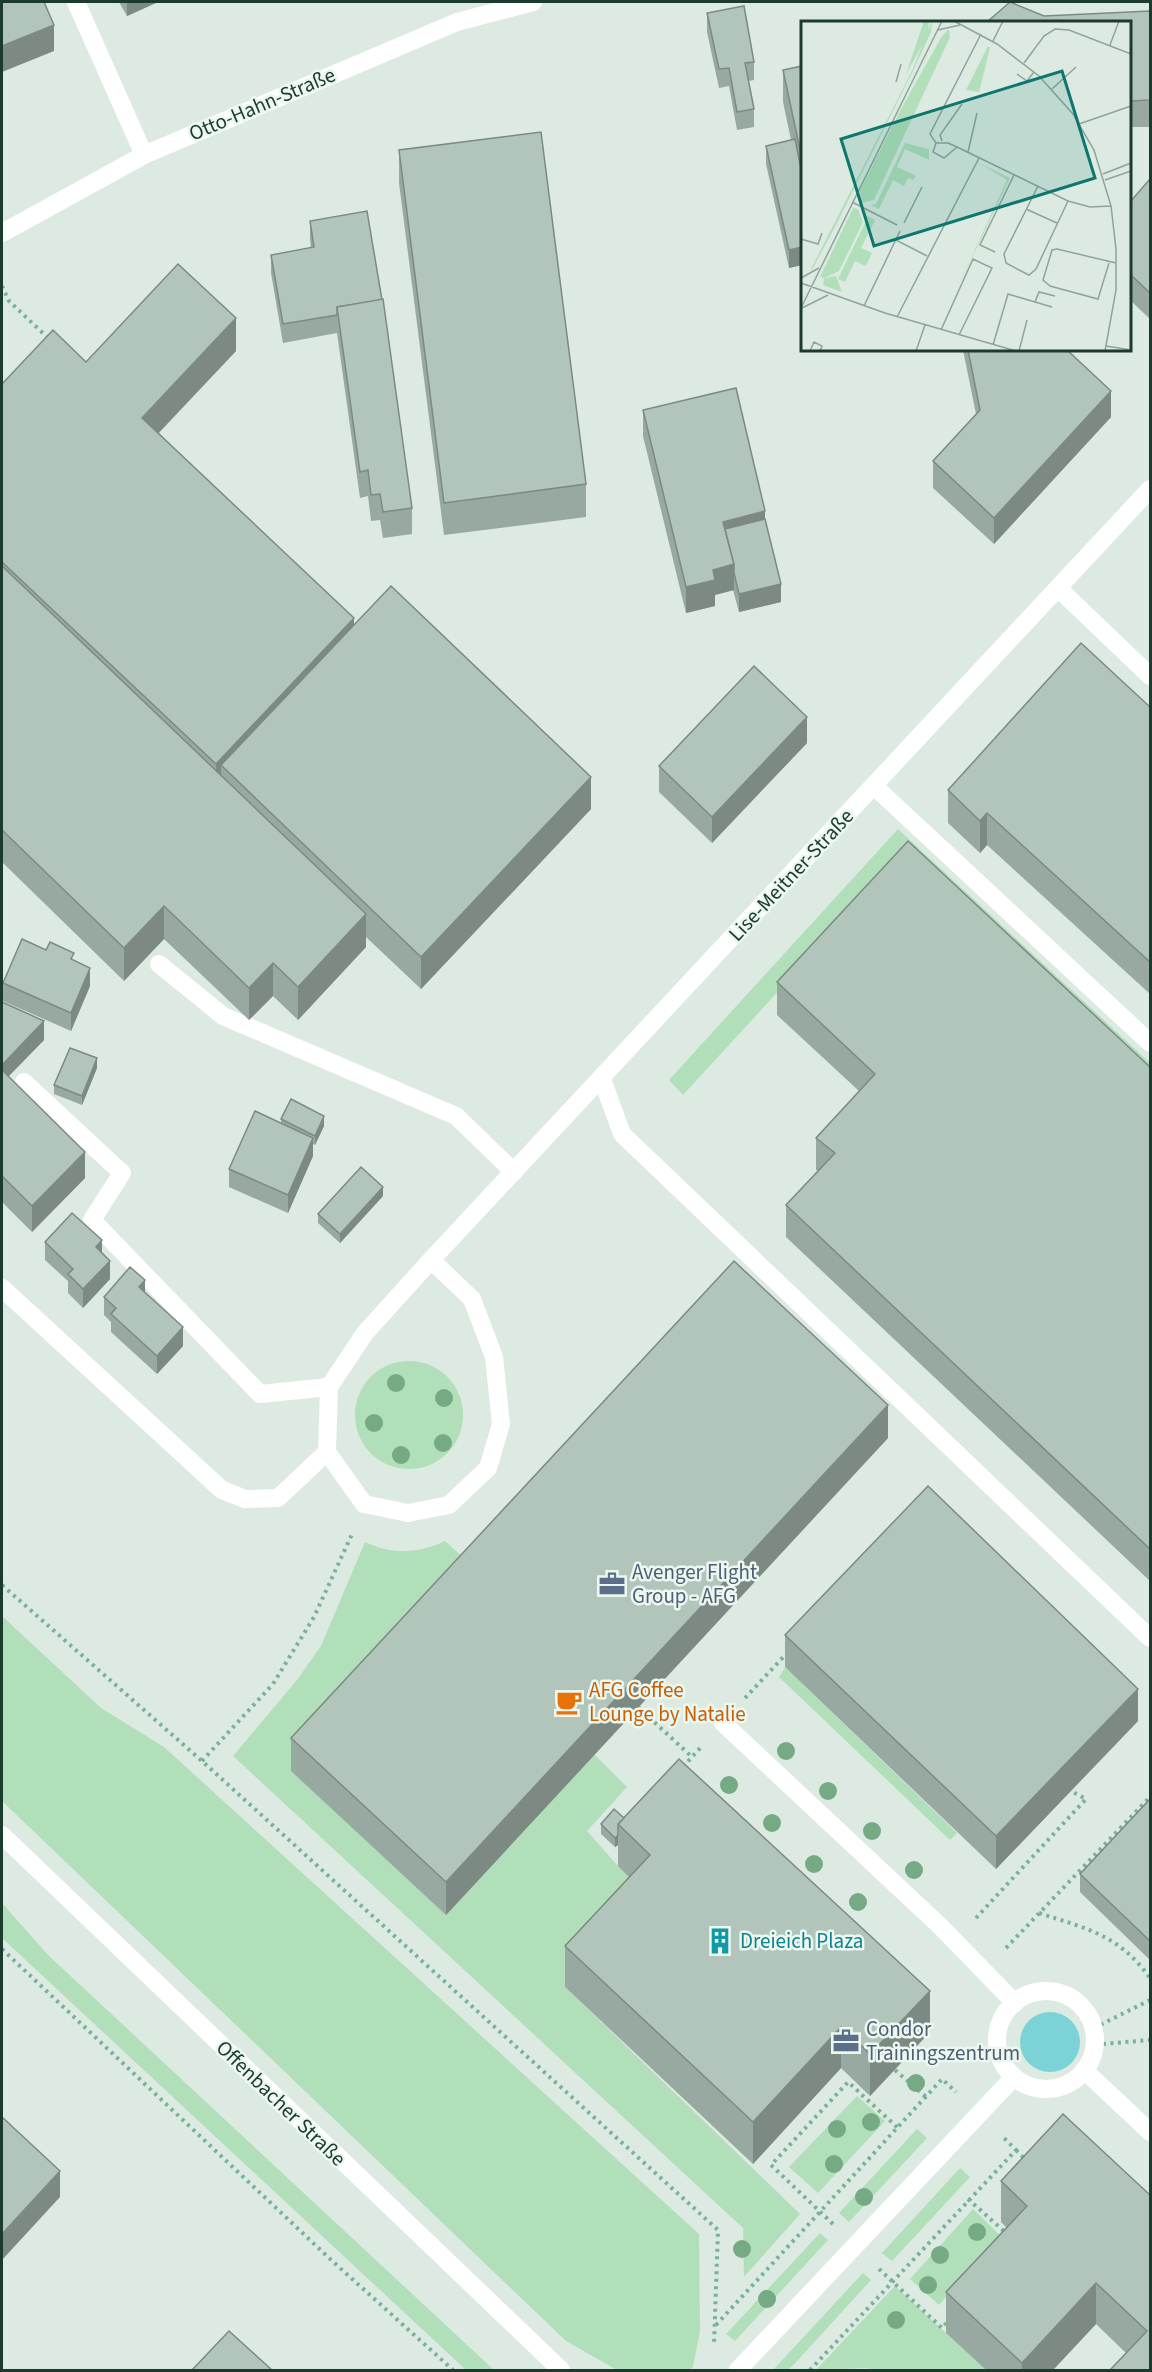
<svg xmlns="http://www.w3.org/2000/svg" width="1152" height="2372" font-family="'Source Sans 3',sans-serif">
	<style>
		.green { fill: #b1dfb9 }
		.water { fill: #7bd3d8 }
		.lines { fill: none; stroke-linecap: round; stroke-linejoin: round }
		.path { stroke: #78b29a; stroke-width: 4; stroke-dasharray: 3 4.5; stroke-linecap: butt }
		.service { stroke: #fff; stroke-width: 18 }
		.minor { stroke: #fff; stroke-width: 18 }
		.tertiary { stroke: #fff; stroke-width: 18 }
		.tree { fill: #76aa85 }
		.wall { fill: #98a9a1 }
		.shaded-wall { fill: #7c8a83 }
		.building { fill: #b1c5bb; stroke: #7c8a83; stroke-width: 1.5 }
		.labels { text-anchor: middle; stroke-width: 5; stroke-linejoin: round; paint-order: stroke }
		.street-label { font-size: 21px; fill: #1c3b2f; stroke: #ecf7f0 }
		.service-label { font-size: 21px; fill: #4e5e75; stroke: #ecf7f0; text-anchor: start }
		.food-label { font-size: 21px; fill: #c56008; stroke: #ecf7f0; text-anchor: start }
		.culture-label { font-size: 21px; fill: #0d838f; stroke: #ecf7f0; text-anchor: start }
		.inset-road { fill: none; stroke: #8fa49a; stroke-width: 1.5 }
		.view { fill: #0f766e; fill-opacity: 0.15; stroke: #0f766e; stroke-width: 3 }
		.inset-edge { fill: none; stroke: #1c3b2f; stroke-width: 3 }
	</style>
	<rect width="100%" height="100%" fill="#dceae2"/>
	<g class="green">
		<polygon points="898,829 1150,1063 1150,1095 898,861 683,1095 669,1080"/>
		<circle cx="409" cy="1415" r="54"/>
		<path d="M445,1541L477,1570L594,1754L627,1787L587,1831L618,1866L650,1896L565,1987L800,2214L744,2277L743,2228L233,1756L297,1680L321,1646L365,1542C393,1555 417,1554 445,1541Z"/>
		<polygon points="2,1616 101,1708 164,1747 699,2234 700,2331 693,2367 689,2370 617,2370 566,2341 2,1801"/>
		<polygon points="785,1667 957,1833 950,1840 779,1677"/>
		<polygon points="2,1903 48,1955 494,2370 466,2370 2,1938"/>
		<polygon points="857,2096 885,2121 818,2193 789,2167"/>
		<polygon points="917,2129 927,2138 849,2222 839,2213"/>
		<polygon points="960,2168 970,2177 892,2261 882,2253"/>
		<polygon points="973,2209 1001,2236 939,2305 910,2279"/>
		<polygon points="820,2233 828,2240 735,2341 726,2334"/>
		<polygon points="863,2273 871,2280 798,2360 788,2370 773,2370"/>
		<polygon points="895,2286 986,2370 876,2370 867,2368 816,2370"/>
	</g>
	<circle class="water" cx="1050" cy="2042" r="30"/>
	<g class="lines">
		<g class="path">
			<polyline points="2,286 9,301 48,338"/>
			<polyline points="2,1585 202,1761 718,2230 714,2345"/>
			<polyline points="745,1698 789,1651"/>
			<polyline points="638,1707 692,1757"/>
			<polyline points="202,1761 273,1684 314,1617 353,1532"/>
			<polyline points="683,1767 702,1746"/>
			<path d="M1039,1913C1088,1929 1119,1935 1150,1978"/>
			<polyline points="976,1918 1086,1799 1071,1791"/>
			<polyline points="1006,1948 1150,1797"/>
			<polyline points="2,1949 329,2258 453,2370"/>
			<polyline points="1094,2028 1150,2000"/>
			<polyline points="1103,2044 1150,2040"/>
			<polyline points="895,2070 926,2097"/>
			<polyline points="1016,2150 1026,2160"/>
			<polyline points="968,2199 1006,2233"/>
			<polyline points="833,2224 771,2165 848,2082 898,2128"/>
			<polyline points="879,2269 942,2328 949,2320"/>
			<polyline points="716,2325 942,2079 956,2092"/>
			<polyline points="810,2370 1016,2150 1003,2137"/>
		</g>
		<g class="service">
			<polyline points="76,2 144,155"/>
			<polyline points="1058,588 1150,676"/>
			<polyline points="874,786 1150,1043"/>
			<polyline points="159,964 223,1016 456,1116 514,1172"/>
			<polyline points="602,1079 622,1134 1150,1638"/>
			<polyline points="24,1082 122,1173 92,1220 260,1394 329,1387"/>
			<polyline points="2,1288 222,1490 245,1499 278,1498 327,1452"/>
			<polyline points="723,1723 940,1926 1015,2003"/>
			<circle cx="1046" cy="2040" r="49"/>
			<polyline points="1084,2070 1150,2132"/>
			<polyline points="738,2370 1014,2077"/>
		</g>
		<g class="minor">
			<polyline points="2,233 144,155 457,22 533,2"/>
			<polyline points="431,1260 472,1299 494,1357 501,1424 488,1468 449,1505 408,1513 364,1504 327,1452 329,1387 365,1333 431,1260 1150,489"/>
		</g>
		<polyline class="tertiary" points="2,1835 561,2370"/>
	</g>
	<g class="tree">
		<circle cx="396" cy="1383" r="9"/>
		<circle cx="444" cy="1398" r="9"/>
		<circle cx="374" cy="1423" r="9"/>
		<circle cx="443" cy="1443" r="9"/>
		<circle cx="401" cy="1455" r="9"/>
		<circle cx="786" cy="1751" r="9"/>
		<circle cx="729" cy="1785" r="9"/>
		<circle cx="828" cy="1791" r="9"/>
		<circle cx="772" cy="1823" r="9"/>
		<circle cx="872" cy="1831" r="9"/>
		<circle cx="814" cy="1864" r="9"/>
		<circle cx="914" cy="1870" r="9"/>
		<circle cx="858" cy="1902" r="9"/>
		<circle cx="916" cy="2083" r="9"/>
		<circle cx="871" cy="2122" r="9"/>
		<circle cx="837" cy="2129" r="9"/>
		<circle cx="834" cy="2164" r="9"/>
		<circle cx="864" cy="2197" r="9"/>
		<circle cx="977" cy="2232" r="9"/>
		<circle cx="742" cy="2249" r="9"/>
		<circle cx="940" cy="2255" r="9"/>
		<circle cx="928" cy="2285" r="9"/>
		<circle cx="767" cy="2299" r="9"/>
		<circle cx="896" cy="2320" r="9"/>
	</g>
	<g class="wall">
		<polygon points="119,2 158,2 127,16"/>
		<polygon points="1150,11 1150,127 1130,127 1130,22 1044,16"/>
		<polygon points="707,13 754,62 754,80 748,81 754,109 754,127 737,130 729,86 719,88 707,32"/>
		<polygon points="802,66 802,265 789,268 766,164 766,146 791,140 783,102 783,70"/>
		<polygon points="399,150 586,484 586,517 444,535 399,183"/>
		<polygon points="1150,179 1150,319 1130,300 1130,202"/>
		<polygon points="310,221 412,508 412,534 383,538 380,520 371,521 368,496 360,498 337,333 283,343 271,273 271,255 311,248 310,239"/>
		<polygon points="963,350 1067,350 1111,417 994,544 933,488 933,461 976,414"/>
		<polygon points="236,351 159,433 354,625 591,809 421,989 366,937 366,947 298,1020 273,996 249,1020 164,939 124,981 2,862 2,384 86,362"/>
		<polygon points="643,410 765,519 781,602 739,612 733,590 715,595 715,606 686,613 643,436"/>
		<polygon points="1150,707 1150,994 987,845 980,853 948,823 948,790"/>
		<polygon points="807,743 712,843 659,792 659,766"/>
		<polygon points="74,961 90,986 71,1031 3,1001 3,983"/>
		<polygon points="777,982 1150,1067 1150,1581 786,1237 786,1205 818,1171 816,1170 816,1138 859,1091 777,1015"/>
		<polygon points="2,1002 44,1040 8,1077 85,1178 32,1232 2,1202"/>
		<polygon points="97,1068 82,1105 54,1094 54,1085"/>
		<polygon points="281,1119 324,1126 315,1145 313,1144 313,1156 288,1213 229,1187 229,1169 281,1123"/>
		<polygon points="383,1196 340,1243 318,1223 318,1214"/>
		<polygon points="45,1242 102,1253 110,1279 83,1308 68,1293 68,1281 45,1260"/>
		<polygon points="145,1292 183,1346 157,1374 111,1332 111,1322 104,1315 104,1297"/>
		<polygon points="888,1438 446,1915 291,1771 291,1738"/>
		<polygon points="785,1635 1138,1721 996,1869 785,1667"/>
		<polygon points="1150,1799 1150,1960 1080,1892 1080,1874"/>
		<polygon points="624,1818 930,2032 870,2096 841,2068 753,2164 565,1987 565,1946 629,1877 618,1866 618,1845 615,1847 601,1834 601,1824"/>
		<polygon points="1001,2181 1150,2195 1150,2370 1126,2353 1096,2324 1053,2370 986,2370 946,2333 946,2292 1007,2228 1001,2222"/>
	</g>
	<g class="shaded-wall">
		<polygon points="127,2 158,2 127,16"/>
		<polygon points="54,25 54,51 2,72 2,46"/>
		<polygon points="802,247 802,265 789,268 789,250"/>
		<polygon points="236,318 236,351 142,450 142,418"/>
		<polygon points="1111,391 1111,417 994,544 994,518"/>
		<polygon points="765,511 765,537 727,547 723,522"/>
		<polygon points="734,564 734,590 715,595 715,606 686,613 686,587 713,570"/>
		<polygon points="781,584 781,602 739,612 739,594"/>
		<polygon points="354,618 354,650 221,765 221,792 216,797 216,764"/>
		<polygon points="807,717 807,743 712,843 712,817"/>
		<polygon points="591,777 591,809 421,989 421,957"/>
		<polygon points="987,813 987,845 980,853 980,821"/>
		<polygon points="164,906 164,939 124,981 124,948"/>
		<polygon points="366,914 366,947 298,1020 298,987"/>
		<polygon points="273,963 273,996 249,1020 249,988"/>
		<polygon points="90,968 90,986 71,1031 71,1013"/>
		<polygon points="44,1021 44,1040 2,1083 2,1065"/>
		<polygon points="97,1058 97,1068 82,1105 82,1096"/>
		<polygon points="324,1116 324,1126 315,1145 315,1136"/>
		<polygon points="313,1138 313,1156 288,1213 288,1195"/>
		<polygon points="85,1152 85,1178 32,1232 32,1206"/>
		<polygon points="383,1187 383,1196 340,1243 340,1234"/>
		<polygon points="102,1240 102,1259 96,1247"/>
		<polygon points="110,1261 110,1279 83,1308 83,1289"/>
		<polygon points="145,1280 145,1299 139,1287"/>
		<polygon points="183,1327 183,1346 157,1374 157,1356"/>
		<polygon points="888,1405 888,1438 446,1915 446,1882"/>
		<polygon points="1138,1689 1138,1721 996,1869 996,1836"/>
		<polygon points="618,1835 618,1845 615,1847 615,1838"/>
		<polygon points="930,1991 930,2032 870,2096 870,2054"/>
		<polygon points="841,2027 841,2068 753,2164 753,2122"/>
		<polygon points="60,2171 60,2197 2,2260 2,2234"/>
		<polygon points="1096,2283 1096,2324 1053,2370 1022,2370 1022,2363"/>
	</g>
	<g class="building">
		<polygon points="2,2 44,2 54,25 2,46"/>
		<polygon points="1010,2 1044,16 1150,11 1150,100 1130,101 1130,22 987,22"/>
		<polygon points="744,6 754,62 745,63 754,109 737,112 729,68 719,69 707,13"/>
		<polygon points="802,66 802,159 783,70"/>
		<polygon points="541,132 586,484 444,503 399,150"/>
		<polygon points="795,139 802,173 802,247 789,250 766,146"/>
		<polygon points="1150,179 1150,293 1130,274 1130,202"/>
		<polygon points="367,211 382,300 337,307 337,315 283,324 271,255 314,247 310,221"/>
		<polygon points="178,264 236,318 142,418 354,618 216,764 2,562 2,384 53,330 86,362"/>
		<polygon points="383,299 412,508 383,512 380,494 371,495 368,470 360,472 337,307"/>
		<polygon points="968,350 1067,350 1111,391 994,518 933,461 980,410"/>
		<polygon points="736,388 765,511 723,522 734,564 713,570 715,580 686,587 643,410"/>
		<polygon points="765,519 781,584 739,594 734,573 734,564 725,529"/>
		<polygon points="2,566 366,914 298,987 273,963 249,988 164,906 124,948 2,830"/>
		<polygon points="391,586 591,777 421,957 221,765"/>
		<polygon points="1081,643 1150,707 1150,962 987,813 980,821 948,790"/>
		<polygon points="754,666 807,717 712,817 659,766"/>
		<polygon points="908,841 1150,1067 1150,1549 786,1205 835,1153 816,1138 875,1074 777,982"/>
		<polygon points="22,939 46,950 50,942 74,953 71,959 90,968 71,1013 3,983"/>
		<polygon points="2,1002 44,1021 2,1065"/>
		<polygon points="70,1048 97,1058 82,1096 54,1085"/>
		<polygon points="2,1070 85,1152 32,1206 2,1176"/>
		<polygon points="291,1099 324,1116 315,1136 281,1119"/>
		<polygon points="255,1111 313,1138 288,1195 229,1169"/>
		<polygon points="361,1167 383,1187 340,1234 318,1214"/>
		<polygon points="72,1213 102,1240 96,1247 110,1261 83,1289 68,1274 73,1269 45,1242"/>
		<polygon points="734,1261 888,1405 446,1882 291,1738"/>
		<polygon points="130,1267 145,1280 139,1287 183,1327 157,1356 111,1314 116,1308 104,1297"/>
		<polygon points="928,1486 1138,1689 996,1836 785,1635"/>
		<polygon points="679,1759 930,1991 870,2054 841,2027 753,2122 565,1946 650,1855 618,1824"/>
		<polygon points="1150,1799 1150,1941 1080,1874"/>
		<polygon points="614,1809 624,1818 618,1824 618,1835 615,1838 601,1824"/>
		<polygon points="1063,2114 1150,2195 1150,2370 1110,2370 1147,2331 1096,2283 1022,2363 946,2292 1027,2206 1001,2181"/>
		<polygon points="2,2117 60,2171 2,2234"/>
		<polygon points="229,2331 272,2370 192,2370"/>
	</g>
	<defs>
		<g id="office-bare" transform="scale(2.07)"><path d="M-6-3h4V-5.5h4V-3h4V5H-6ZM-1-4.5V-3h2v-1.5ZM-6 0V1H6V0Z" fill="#5c6f8a" stroke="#ecf7f0" stroke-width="2.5" paint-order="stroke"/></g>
		<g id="cafe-bare" transform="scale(2.07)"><path d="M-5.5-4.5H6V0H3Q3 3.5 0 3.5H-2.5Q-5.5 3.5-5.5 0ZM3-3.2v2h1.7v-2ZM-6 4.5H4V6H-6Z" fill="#e8710a" stroke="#ecf7f0" stroke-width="2.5" paint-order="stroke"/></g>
		<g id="building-bare" transform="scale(2.07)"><path d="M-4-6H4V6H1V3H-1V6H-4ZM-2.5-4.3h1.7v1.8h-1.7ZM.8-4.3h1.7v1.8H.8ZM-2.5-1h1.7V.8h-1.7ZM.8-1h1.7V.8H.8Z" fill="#0f9aa8" stroke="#ecf7f0" stroke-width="2.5" paint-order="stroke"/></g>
	</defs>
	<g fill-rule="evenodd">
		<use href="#office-bare" x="612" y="1584"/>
		<use href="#cafe-bare" x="569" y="1702"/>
		<use href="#building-bare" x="720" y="1941"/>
		<use href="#office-bare" x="846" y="2041"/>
	</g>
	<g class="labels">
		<g class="street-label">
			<text transform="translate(262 104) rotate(-23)" y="7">Otto-Hahn-Straße</text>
			<text transform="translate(791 875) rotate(-47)" y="7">Lise-Meitner-Straße</text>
			<text transform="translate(281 2103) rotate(44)" y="7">Offenbacher Straße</text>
		</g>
		<g class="service-label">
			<text x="632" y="1579">Avenger Flight<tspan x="632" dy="24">Group - AFG</tspan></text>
			<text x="866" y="2036">Condor<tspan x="866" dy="24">Trainingszentrum</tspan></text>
		</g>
		<g class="food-label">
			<text x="589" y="1697">AFG Coffee<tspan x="589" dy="24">Lounge by Natalie</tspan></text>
		</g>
		<g class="culture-label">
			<text x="740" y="1948">Dreieich Plaza</text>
		</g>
	</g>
	<g transform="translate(801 21)">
		<rect width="330" height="330" fill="#dceae2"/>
		<path d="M123,0H128L127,14L105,53ZM131,0L130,11L112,50L36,202L12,247L9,250L111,50ZM148,8L149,16L73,179L60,182L59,169L99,90L141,15ZM187,25L189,27L178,71L165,69ZM104,122L128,128V139L104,128L96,146L115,155L112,159L107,157L103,165L92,159L78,188L70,184L75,183ZM180,143L209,157L156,268L206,159ZM52,187L57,188L62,201L38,250L23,257L35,255L41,271L22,264L23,257L19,256ZM63,193L74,199L60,227L71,232L65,245L54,240L44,261L37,258L65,200Z" fill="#b1dfb9"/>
		<path class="inset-road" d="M153,0L196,23L238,55L272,93L293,129L310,185L315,228V269L304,330M137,9L159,4M192,20L202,0M309,24L318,0M223,42L243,15L254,8L268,9L330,33M216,53L226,60L233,51M95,61L100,43M251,68L275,46M278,103L330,85M141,120L139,114L161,83M135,122L129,113L180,13M156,126L143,137L132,131L135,122H147L156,126L267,180L289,186L310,185M167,131L176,92M302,153L330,142M304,159L330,150M237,165L203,233L205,242L220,250L228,254L235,248L267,180M51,181L96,204M225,188L256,202M103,202L121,166M0,218L17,223L21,212M95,219L126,235M194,231L179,224L213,154M308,242L297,278L249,265L242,259L251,229L256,228L315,242M0,257L18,247M0,262L84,292L215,330M63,285L99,210M251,286L234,281L238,271L254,275M0,287L141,0M1,287L27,274M96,296L178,137M140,309L172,238L191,247L158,314M192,324L207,273L234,281M305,325L330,329M9,330L13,321L21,325L19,330M115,330L124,304M218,330L226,299"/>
		<path class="view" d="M261,50L294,157L73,225L40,118Z"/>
		<rect width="330" height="330" class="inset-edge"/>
	</g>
	<rect width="1152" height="2372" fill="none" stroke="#1c3b2f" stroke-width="6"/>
</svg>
